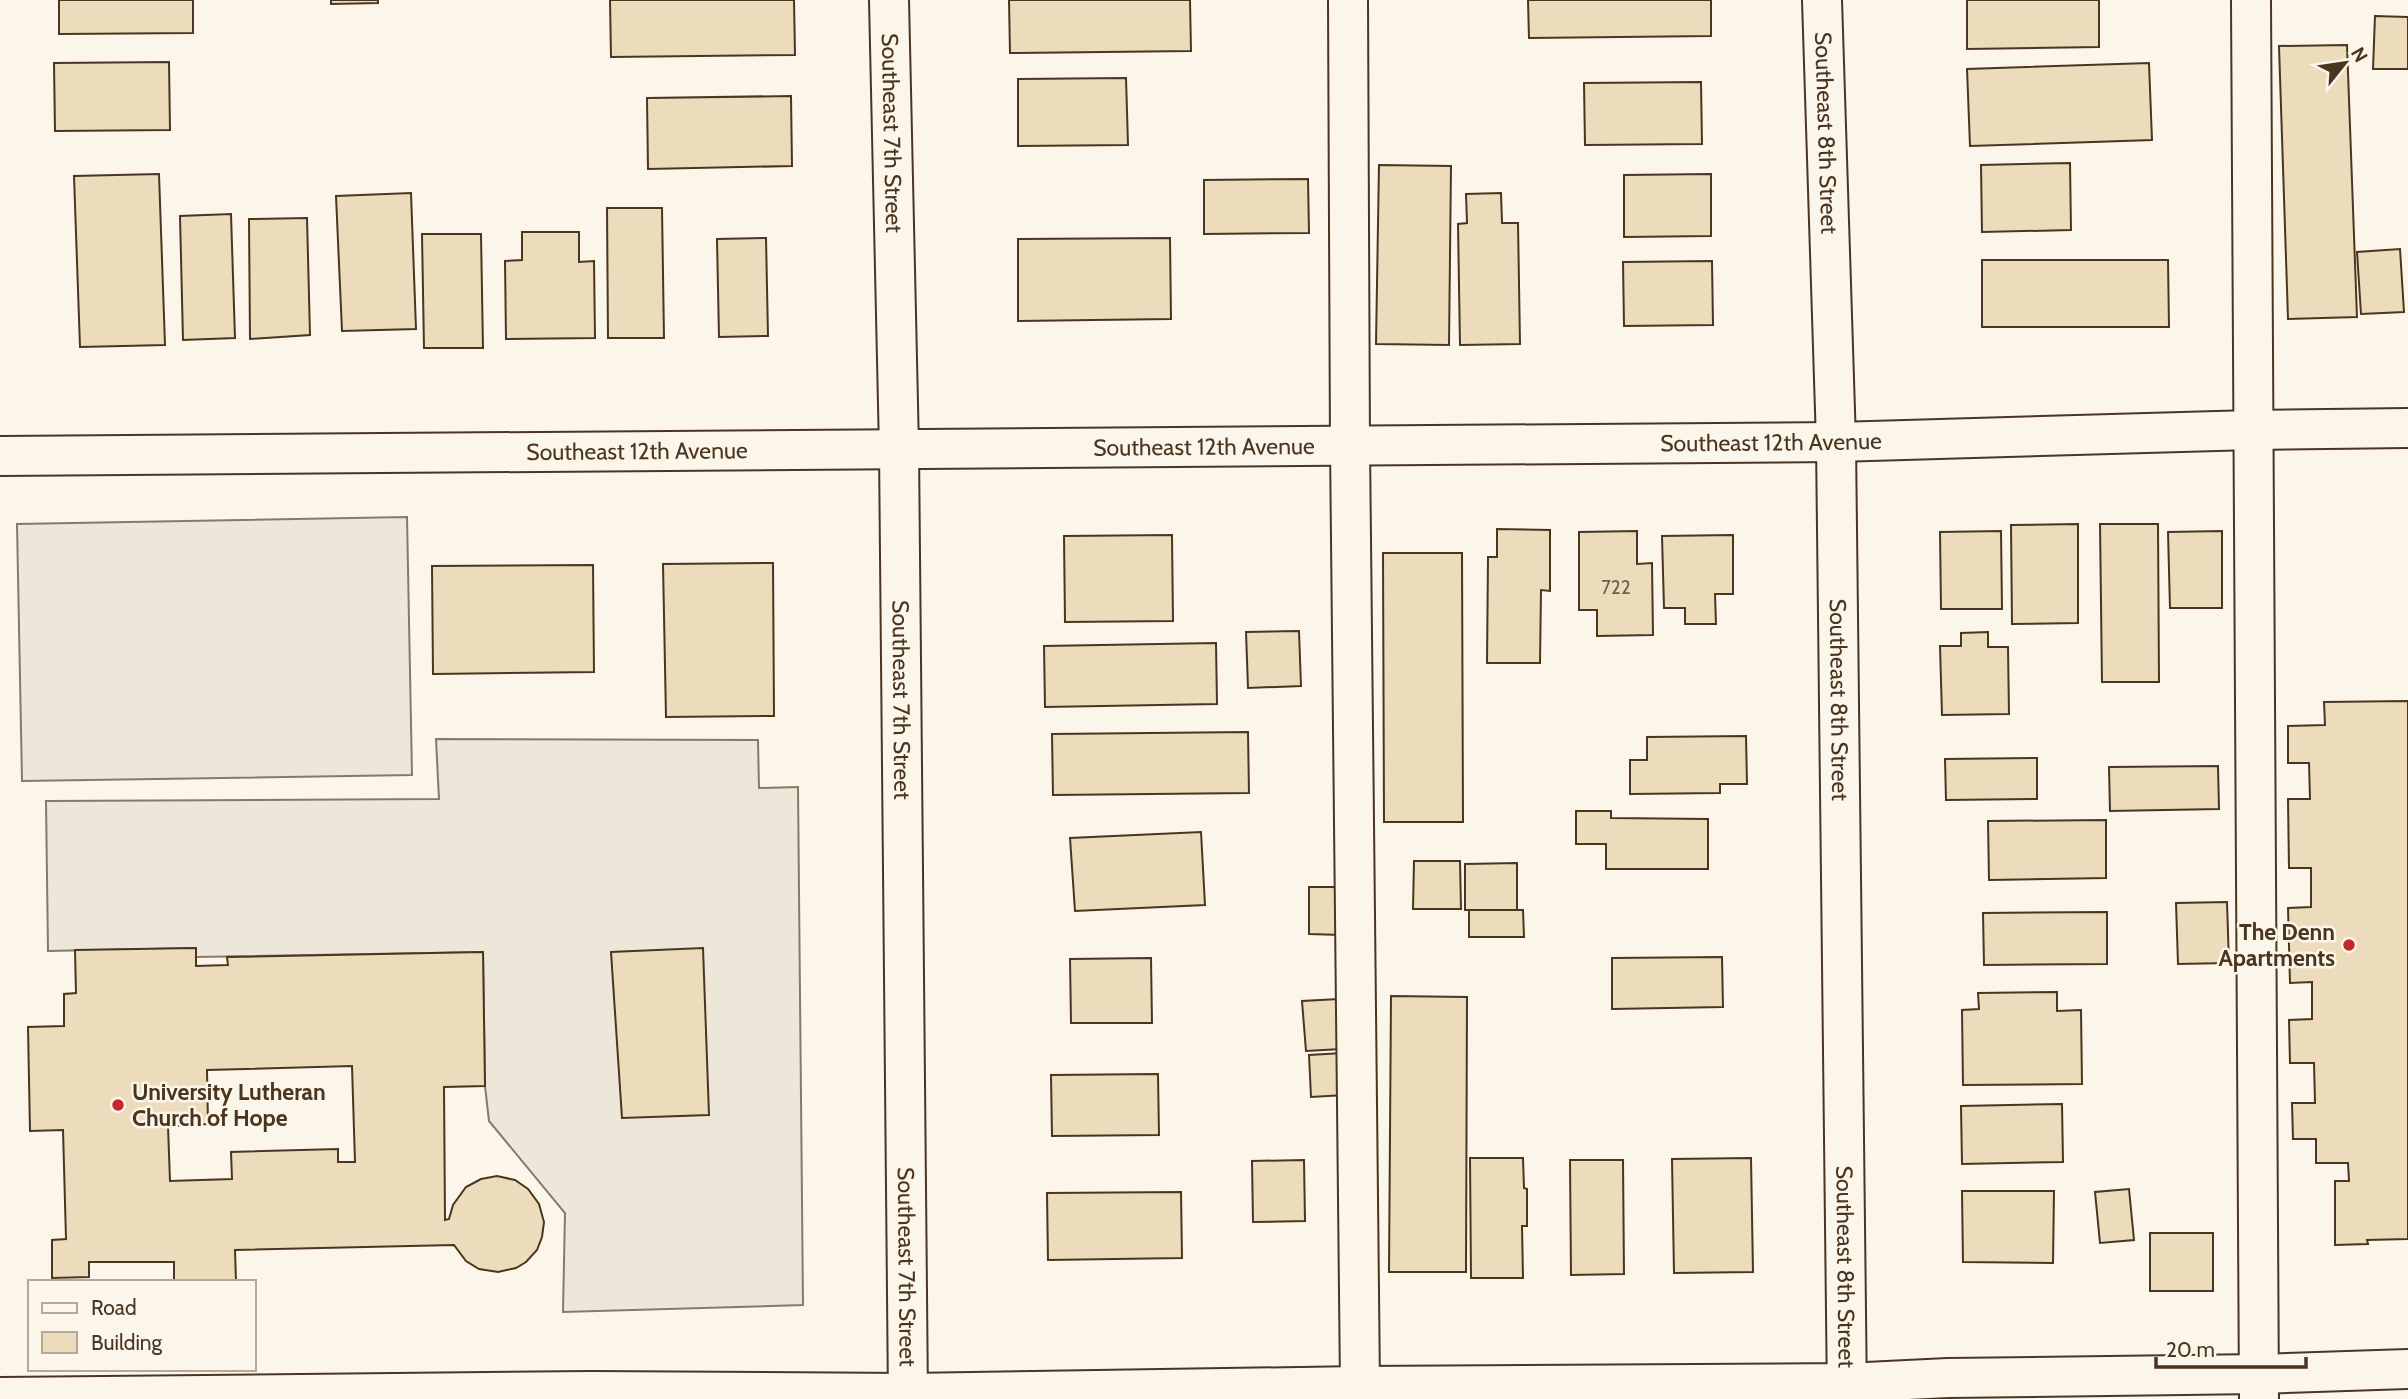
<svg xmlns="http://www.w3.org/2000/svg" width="2408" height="1399" font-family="Cabin,sans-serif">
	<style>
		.parking { fill: #ede7d9; stroke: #887966; stroke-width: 2 }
		.building { fill: #ecdcbc; stroke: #4a3520; stroke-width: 2; fill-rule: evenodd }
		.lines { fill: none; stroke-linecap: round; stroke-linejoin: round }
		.minor-casing { stroke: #4a3520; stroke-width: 42 }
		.minor { stroke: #fbf6e9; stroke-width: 38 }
		.poi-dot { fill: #c62828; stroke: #fbf6e9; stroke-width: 2.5 }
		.labels { text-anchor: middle; stroke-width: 5; stroke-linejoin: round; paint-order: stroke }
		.number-label { font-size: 19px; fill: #725f47 }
		.street-label { font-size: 23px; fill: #4a3520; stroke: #fbf6e9 }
		.poi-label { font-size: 23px; font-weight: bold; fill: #4a3520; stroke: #fbf6e9; text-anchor: end }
	</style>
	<rect width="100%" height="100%" fill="#fbf6e9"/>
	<g class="parking">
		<polygon points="407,517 412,775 22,781 17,524"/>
		<polygon points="436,739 758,740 759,788 798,787 803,1305 563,1312 565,1213 489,1121 485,1086 483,952 196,957 195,948 48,951 46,801 439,799"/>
	</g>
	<g class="building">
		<polygon points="59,0 193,0 193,33 59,34"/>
		<polygon points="331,0 378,0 378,3 331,4"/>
		<polygon points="610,0 794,0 795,55 611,57"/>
		<polygon points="1009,0 1190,0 1191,51 1010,53"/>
		<polygon points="1528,0 1711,0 1711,36 1529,38"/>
		<polygon points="1967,0 2099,0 2099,47 1967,49"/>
		<polygon points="2375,16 2408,17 2408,69 2373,69"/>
		<polygon points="2347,45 2357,317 2288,319 2279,46"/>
		<polygon points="169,62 170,130 55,131 54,63"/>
		<polygon points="2149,63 2152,140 1970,146 1967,69"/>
		<polygon points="1126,78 1128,145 1018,146 1018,79"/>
		<polygon points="1701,82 1702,144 1585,145 1584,83"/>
		<polygon points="791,96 792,166 648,169 647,98"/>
		<polygon points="2070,163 2071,230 1982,232 1981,165"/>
		<polygon points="1379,165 1451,166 1449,345 1376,344"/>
		<polygon points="159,174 165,345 80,347 74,176"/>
		<polygon points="1711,174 1711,236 1624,237 1624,175"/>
		<polygon points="1308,179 1309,233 1204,234 1204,180"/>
		<polygon points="411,193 416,329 342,331 336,196"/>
		<polygon points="1501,193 1502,223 1518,223 1520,344 1460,345 1458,224 1467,223 1466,194"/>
		<polygon points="607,208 662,208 664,338 608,338"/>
		<polygon points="231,214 235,338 183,340 180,216"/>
		<polygon points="307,218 310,335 250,339 249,219"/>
		<polygon points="522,232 579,232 579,262 594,261 595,338 506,339 505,261 522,260"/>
		<polygon points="422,234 481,234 483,348 424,348"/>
		<polygon points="766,238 768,336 719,337 717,239"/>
		<polygon points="1170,238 1171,319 1018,321 1018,239"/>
		<polygon points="2400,249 2404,312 2361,314 2357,252"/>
		<polygon points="1982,260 2168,260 2169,327 1982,327"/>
		<polygon points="1712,261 1713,325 1624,326 1623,262"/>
		<polygon points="2078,524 2078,623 2012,624 2011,525"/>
		<polygon points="2100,524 2158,524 2159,682 2102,682"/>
		<polygon points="1497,529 1550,530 1550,591 1541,590 1540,663 1487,663 1488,557 1497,557"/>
		<polygon points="1637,531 1637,564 1652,563 1653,635 1597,636 1597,610 1579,610 1579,532"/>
		<polygon points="2001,531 2002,609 1941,609 1940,532"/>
		<polygon points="2222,531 2222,608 2170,608 2168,532"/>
		<polygon points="1172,535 1173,621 1065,622 1064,536"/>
		<polygon points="1733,535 1733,594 1715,594 1716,624 1685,624 1685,608 1664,608 1662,536"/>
		<polygon points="1383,553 1462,553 1463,822 1384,822"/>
		<polygon points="773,563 774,716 666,717 663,564"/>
		<polygon points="593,565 594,672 433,674 432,566"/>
		<polygon points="1299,631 1301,686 1248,688 1246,632"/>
		<polygon points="1988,632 1988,647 2008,647 2009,714 1942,715 1940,646 1961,646 1961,633"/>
		<polygon points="1216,643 1217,704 1045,707 1044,646"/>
		<polygon points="2408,701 2408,1239 2367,1240 2368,1244 2335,1245 2335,1181 2349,1181 2348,1163 2316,1163 2316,1139 2293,1139 2292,1103 2315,1103 2314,1063 2290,1063 2289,1020 2312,1019 2312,982 2290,983 2288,908 2311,907 2311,868 2289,868 2288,799 2310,799 2309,763 2288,763 2288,726 2325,725 2324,702"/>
		<polygon points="1248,732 1249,793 1053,795 1052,734"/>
		<polygon points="1746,736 1747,784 1720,784 1720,793 1630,794 1630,760 1647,760 1647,737"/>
		<polygon points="2037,758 2037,799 1946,800 1945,759"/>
		<polygon points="2218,766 2219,809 2110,811 2109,767"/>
		<polygon points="1576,811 1611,811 1611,818 1708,819 1708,869 1606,869 1606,844 1576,844"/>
		<polygon points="2106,820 2106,878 1989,880 1988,821"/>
		<polygon points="1201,832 1205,905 1075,911 1070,838"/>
		<polygon points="1414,861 1460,861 1461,909 1413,909"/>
		<polygon points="1517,863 1517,910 1465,910 1465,864"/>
		<polygon points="1309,887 1341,887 1341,935 1309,934"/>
		<polygon points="2227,902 2229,963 2178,964 2176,903"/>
		<polygon points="1469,910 1523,910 1524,937 1469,937"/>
		<polygon points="2107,912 2107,964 1984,965 1983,913"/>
		<path d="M196,948V966L228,965L227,957L483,952L485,1086L444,1087L445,1220L449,1219L453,1205L466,1187L481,1179L497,1176L515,1180L528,1189L539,1204L544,1222L542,1237L537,1250L526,1262L516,1268L498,1272L479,1269L466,1261L454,1245L235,1250L236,1282H174V1262H89V1277L52,1278V1240L66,1239L63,1130L30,1131L28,1027L64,1026V994L76,993L75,950ZM352,1066L355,1162H338V1149L231,1152L232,1179L170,1181L168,1126L208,1124L207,1070Z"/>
		<polygon points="703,948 709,1115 622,1118 611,952"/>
		<polygon points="1722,957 1723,1007 1612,1009 1612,958"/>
		<polygon points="1151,958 1152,1023 1071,1023 1070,959"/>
		<polygon points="2057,992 2057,1011 2081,1010 2082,1084 1963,1085 1962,1010 1979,1009 1978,993"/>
		<polygon points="1391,996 1467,997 1466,1272 1389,1272"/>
		<polygon points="1339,999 1341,1049 1306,1051 1302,1001"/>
		<polygon points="1343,1053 1345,1095 1311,1097 1309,1055"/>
		<polygon points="1158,1074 1159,1135 1052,1136 1051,1075"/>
		<polygon points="2062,1104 2063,1162 1962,1164 1961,1106"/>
		<polygon points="1470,1158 1523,1158 1524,1188 1527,1189 1527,1226 1522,1226 1523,1278 1471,1278"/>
		<polygon points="1751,1158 1753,1272 1674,1273 1672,1159"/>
		<polygon points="1304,1160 1305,1221 1253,1222 1252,1161"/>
		<polygon points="1570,1160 1623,1160 1624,1274 1571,1275"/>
		<polygon points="2129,1189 2134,1240 2100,1243 2095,1192"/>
		<polygon points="1962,1191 2054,1191 2053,1263 1963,1262"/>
		<polygon points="1181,1192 1182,1258 1048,1260 1047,1193"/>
		<rect x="2150" y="1233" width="63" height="58"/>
	</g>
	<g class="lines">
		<g class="minor-casing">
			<g id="minor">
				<path id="s1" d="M889,0L899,449L908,1399"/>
				<polyline points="1348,0 1350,446 1360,1386"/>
				<path id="s2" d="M1822,0L1836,442L1847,1399"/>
				<polyline points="2251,0 2259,1399"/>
				<path id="s3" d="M0,456L1836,442L2252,430L2408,428"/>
				<polyline points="0,1397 590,1391 908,1393 1360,1386 1846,1383 1948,1378 2259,1374 2408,1369"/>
			</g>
		</g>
		<use href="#minor" class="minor"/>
	</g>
	<g class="poi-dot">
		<circle cx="2349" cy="945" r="7"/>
		<circle cx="118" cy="1105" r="7"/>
	</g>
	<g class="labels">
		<g class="number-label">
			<text x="1616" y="594">722</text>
		</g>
		<g class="street-label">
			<text dy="8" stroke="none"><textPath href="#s1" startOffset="133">Southeast 7th Street</textPath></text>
			<text dy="8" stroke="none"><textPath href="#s2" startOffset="133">Southeast 8th Street</textPath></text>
			<text dy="8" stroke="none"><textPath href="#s3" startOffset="1771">Southeast 12th Avenue</textPath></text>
			<text dy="8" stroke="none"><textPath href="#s3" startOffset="1204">Southeast 12th Avenue</textPath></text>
			<text dy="8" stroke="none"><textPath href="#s3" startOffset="637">Southeast 12th Avenue</textPath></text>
			<text dy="8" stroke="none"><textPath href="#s1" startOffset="700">Southeast 7th Street</textPath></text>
			<text dy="8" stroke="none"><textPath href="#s2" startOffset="700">Southeast 8th Street</textPath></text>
			<text dy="8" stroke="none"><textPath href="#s1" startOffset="1267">Southeast 7th Street</textPath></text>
			<text dy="8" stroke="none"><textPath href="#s2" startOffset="1267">Southeast 8th Street</textPath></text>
		</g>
		<g class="poi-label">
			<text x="2335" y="940">The Denn<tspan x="2335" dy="26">Apartments</tspan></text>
			<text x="132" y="1100" text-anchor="start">University Lutheran<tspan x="132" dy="26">Church of Hope</tspan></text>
		</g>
	</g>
	<rect x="28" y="1280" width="228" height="91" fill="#fbf6e9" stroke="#b4a999" stroke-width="2"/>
	<rect x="42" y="1303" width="35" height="10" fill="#fbf6e9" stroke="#b4a999" stroke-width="2"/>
	<text x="91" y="1315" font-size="21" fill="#4a3520">Road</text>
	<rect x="42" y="1332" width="35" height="21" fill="#ecdcbc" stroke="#b4a999" stroke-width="2"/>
	<text x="91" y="1350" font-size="21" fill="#4a3520">Building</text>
	<g transform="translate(2345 63) rotate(60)" stroke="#fbf6e9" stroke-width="5" paint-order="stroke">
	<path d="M0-5L12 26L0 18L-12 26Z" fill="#4a3520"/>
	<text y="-10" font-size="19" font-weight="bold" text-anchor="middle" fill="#4a3520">N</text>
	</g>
	<path d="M2156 1357v10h150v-10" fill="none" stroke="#4a3520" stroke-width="3.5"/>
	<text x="2166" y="1357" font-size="21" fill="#4a3520" stroke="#fbf6e9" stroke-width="5" paint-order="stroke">20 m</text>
</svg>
